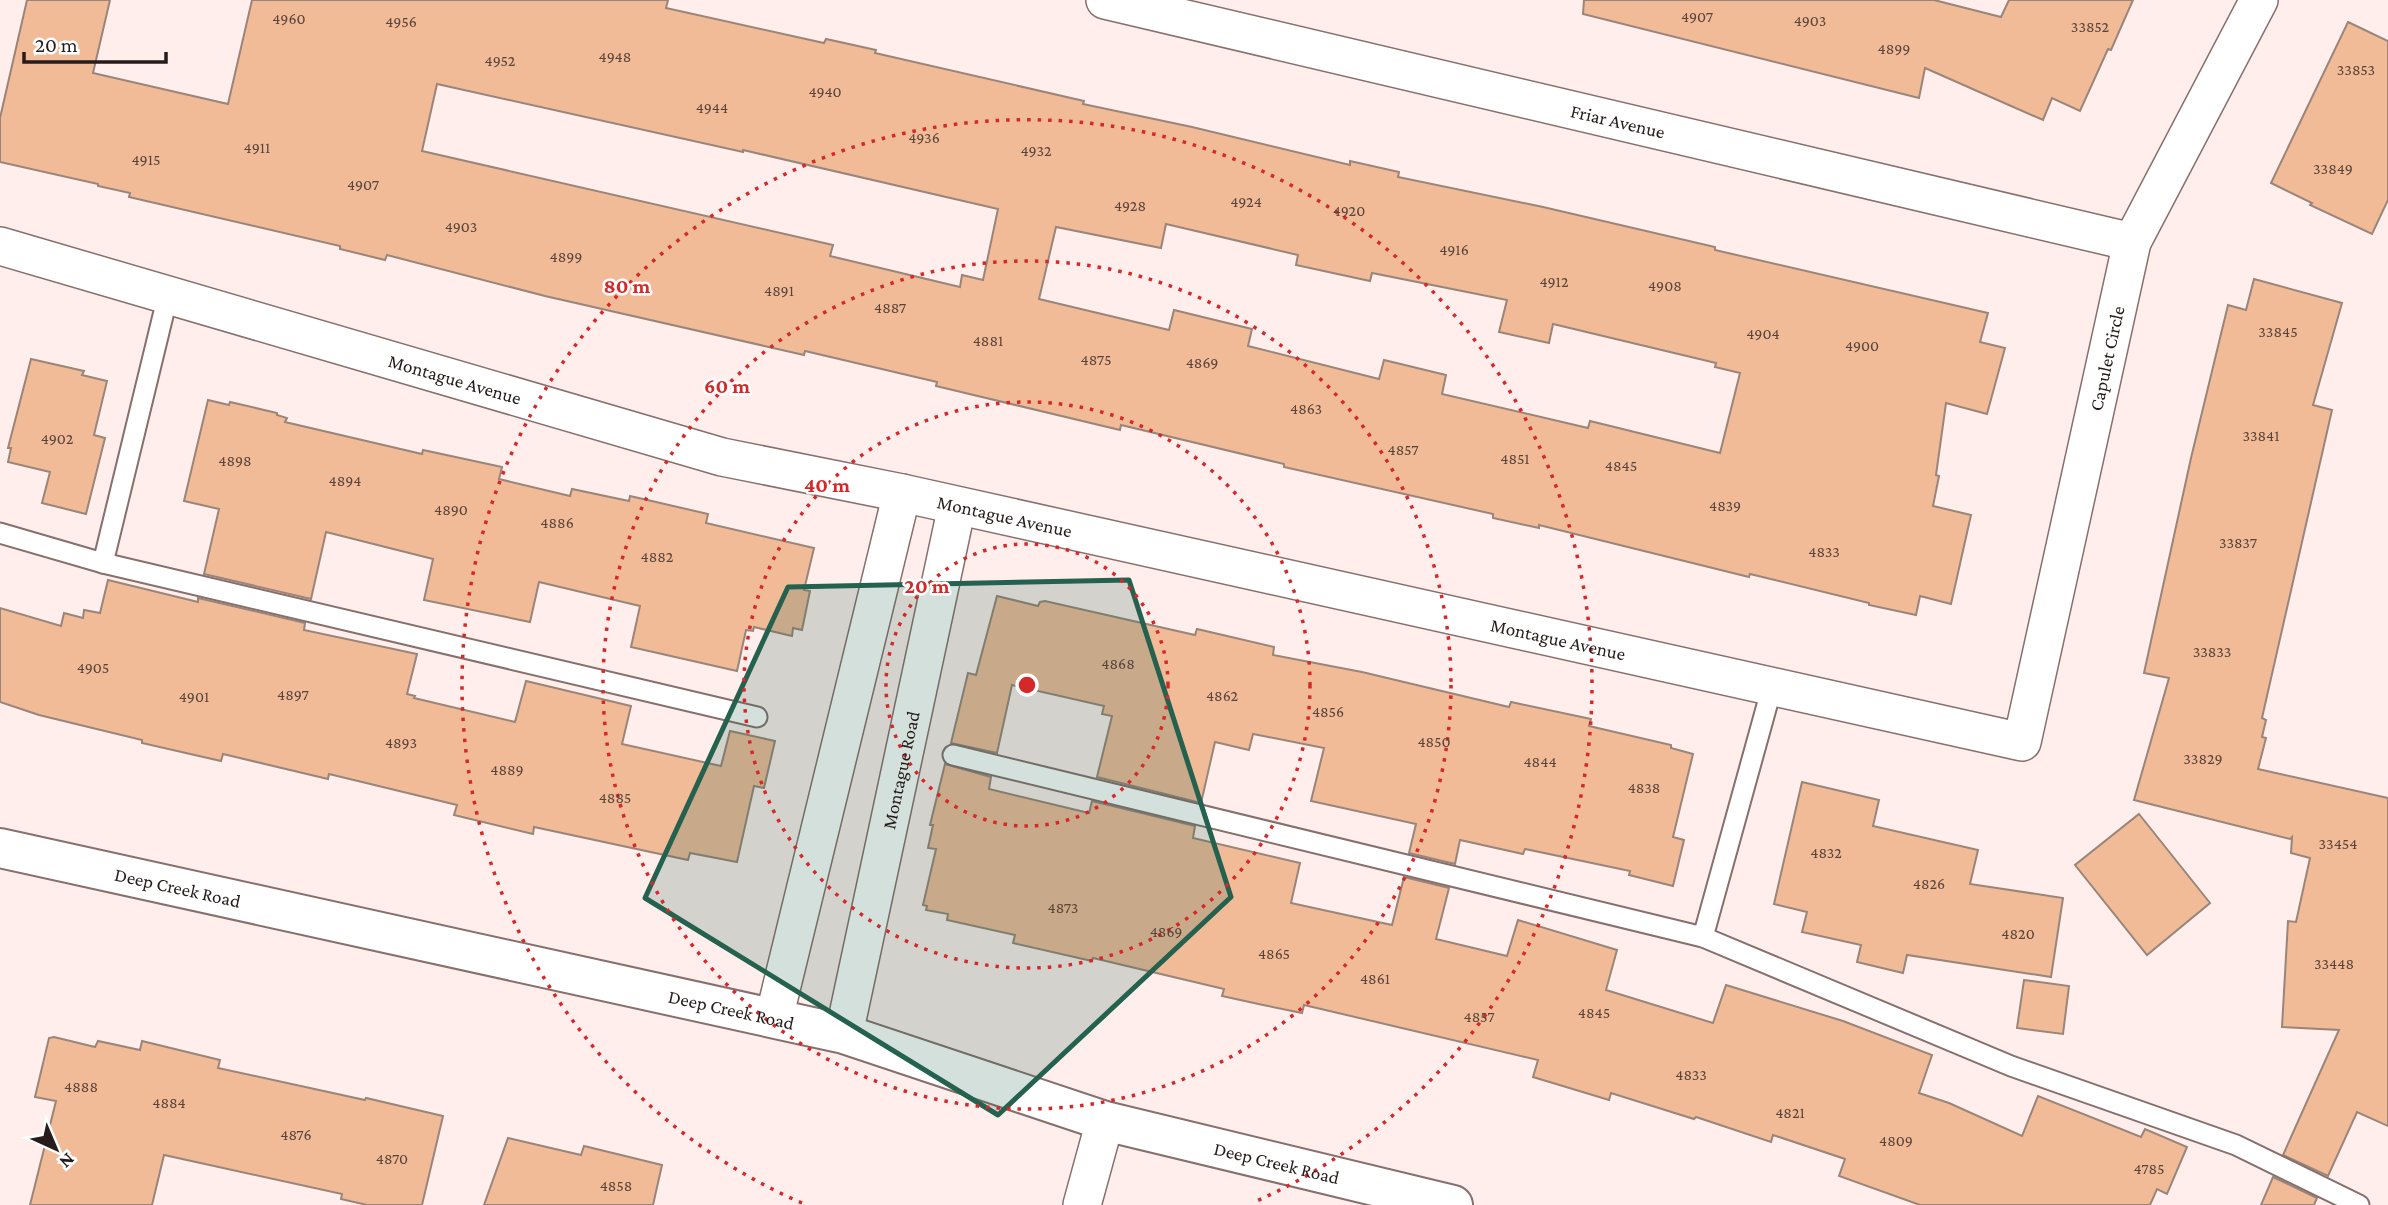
<svg xmlns="http://www.w3.org/2000/svg" width="2388" height="1205" font-family="'Crimson Pro',serif">
	<style>
		.building { fill: #f2bb98; stroke: #998579; stroke-width: 2; fill-rule: evenodd }
		.lines { fill: none; stroke-linecap: round; stroke-linejoin: round }
		.service-casing { stroke: #876f6c; stroke-width: 23 }
		.minor-casing { stroke: #876f6c; stroke-width: 40 }
		.tertiary-casing { stroke: #876f6c; stroke-width: 42 }
		.service { stroke: #fff; stroke-width: 19 }
		.minor { stroke: #fff; stroke-width: 37 }
		.tertiary { stroke: #fff; stroke-width: 38 }
		.marked { fill: #24624f; fill-opacity: 0.2; stroke: #24624f; stroke-width: 5; stroke-linejoin: round }
		.ring { fill: none; stroke: #d62828; stroke-width: 3.5; stroke-dasharray: 3.5 7 }
		.labels { text-anchor: middle; stroke-width: 5; stroke-linejoin: round; paint-order: stroke }
		.number-label { font-size: 16px; fill: #58443a }
		.street-label { font-size: 19px; fill: #251c1b; stroke: #fff }
		.centre { fill: #d62828; stroke: #fff; stroke-width: 3.5 }
		.ring-label { font-size: 21px; text-anchor: middle; font-weight: bold; fill: #d62828; stroke: #fff; stroke-width: 5; stroke-linejoin: round; paint-order: stroke }
	</style>
	<rect width="100%" height="100%" fill="#ffeeec"/>
	<g class="building">
		<path d="M27,0H110L93,73L228,104L252,0H668L666,8L824,43L826,39L876,50L875,53L1084,101L1083,104L1192,127L1350,165V161L1399,172L1398,177L1543,207L1715,247V250L1988,313L1980,342L2005,348L1987,414L1946,403L1936,475L1939,476L1933,506L1971,515L1951,604L1920,596L1916,615L1869,605V603L1750,574L1749,577L1539,525V528L1493,518V514L1284,467V464L1121,425L1120,430L936,386L937,382L805,351L804,355L545,296L387,255L385,260L340,249V246L129,197L130,193L98,186V184L0,162V118ZM437,84L743,152V150L998,209L983,280L962,275L960,287L830,256L833,245L422,151ZM1166,224L1298,255L1296,265L1370,281L1372,273L1507,300L1499,332L1549,343L1553,324L1716,363L1715,367L1740,373L1720,453L1590,421L1588,428L1442,394L1446,375L1384,360L1379,379L1248,346L1252,329L1174,310L1169,330L1039,299L1056,227L1161,248Z"/>
		<polygon points="1584,0 1934,0 2001,17 2009,0 2133,0 2111,50 2108,49 2080,111 2052,98 2043,120 1925,68 1919,98 1583,14"/>
		<polygon points="2348,22 2388,41 2388,200 2372,234 2310,205 2312,203 2271,183"/>
		<polygon points="2254,279 2342,303 2313,405 2332,410 2262,718 2266,720 2262,737 2266,738 2258,769 2388,798 2388,1126 2357,1112 2328,1176 2283,1155 2339,1030 2282,1027 2288,921 2296,922 2310,858 2291,853 2292,837 2290,839 2134,800 2169,678 2144,673 2191,458 2228,305 2246,310"/>
		<polygon points="31,359 84,371 82,375 107,381 94,435 105,438 86,514 42,503 50,472 8,462 11,448 8,448"/>
		<polygon points="208,400 229,405 230,402 277,413 277,415 287,418 285,422 422,454 423,450 502,467 499,479 570,496 572,489 629,501 630,496 708,514 706,523 814,548 804,590 810,591 802,630 793,628 792,636 754,627 753,631 746,630 737,671 631,647 640,606 539,582 530,622 424,600 433,559 326,532 311,599 204,574 219,509 184,501"/>
		<polygon points="108,580 198,602 198,598 305,623 304,630 417,654 407,694 415,696 414,698 515,722 526,681 631,706 622,744 721,766 730,731 775,741 764,788 754,786 737,862 690,853 688,860 534,827 533,834 454,815 457,805 329,774 328,779 223,754 221,761 142,743 142,740 39,715 0,702 0,608 61,626 64,613 83,618 84,610 100,613"/>
		<polygon points="997,596 1038,606 1040,602 1045,601 1195,635 1197,629 1274,647 1273,655 1362,672 1509,707 1511,702 1591,719 1589,726 1671,745 1671,748 1693,754 1673,837 1684,840 1673,886 1629,875 1630,871 1525,849 1523,854 1460,840 1455,864 1409,853 1416,824 1311,801 1324,748 1253,734 1249,750 1215,742 1201,803 1097,777 1112,716 1102,714 1104,706 1012,685 997,753 951,743 968,673 976,675"/>
		<polygon points="945,764 991,777 989,789 1089,813 1092,801 1195,826 1193,838 1300,863 1291,903 1392,925 1404,877 1449,888 1436,939 1507,956 1518,920 1617,950 1606,990 1713,1023 1726,985 1843,1021 1932,1055 1919,1093 1949,1103 2022,1136 2038,1096 2141,1137 2145,1129 2187,1147 2167,1194 2157,1189 2150,1205 1920,1205 1839,1176 1845,1159 1773,1135 1771,1142 1696,1117 1694,1119 1611,1093 1609,1100 1533,1077 1538,1060 1304,1005 1302,1013 1263,1005 1222,996 1224,989 1093,958 1092,961 1013,943 1015,935 947,920 948,914 926,910 927,906 923,905 936,849 928,848 933,825 930,825"/>
		<polygon points="1802,782 1879,800 1873,826 1978,850 1970,884 2063,898 2051,977 1907,955 1903,973 1857,962 1861,945 1802,932 1807,912 1774,904"/>
		<polygon points="2139,814 2210,903 2147,955 2075,865"/>
		<polygon points="2024,980 2069,986 2063,1034 2017,1028"/>
		<polygon points="54,1037 95,1047 98,1041 140,1050 142,1041 220,1060 218,1068 365,1100 366,1098 443,1116 422,1205 367,1205 341,1199 342,1194 164,1155 152,1205 30,1205 56,1101 35,1097 49,1038"/>
		<polygon points="508,1138 581,1155 584,1146 662,1165 653,1205 484,1205"/>
		<polygon points="2273,1177 2317,1198 2314,1205 2261,1205"/>
	</g>
	<g class="lines">
		<g class="service-casing">
			<g id="service">
				<polyline points="0,533 103,563 757,717"/>
				<polyline points="103,563 168,295"/>
				<polyline points="953,755 1703,937 2011,1066 2236,1145 2359,1205"/>
				<polyline points="1703,937 1772,687"/>
			</g>
		</g>
		<g class="minor-casing">
			<g id="minor">
				<path id="s1" d="M1105,0L2132,242"/>
				<path id="s2" d="M0,246L722,457L902,493L2022,742L2132,242L2259,0"/>
				<polyline points="774,1018 902,493"/>
				<path id="s3" d="M844,1034L957,506"/>
				<polyline points="1082,1205 1105,1121"/>
			</g>
		</g>
		<g class="tertiary-casing">
			<g id="tertiary">
				<path id="s4" d="M0,848L844,1034L1105,1121L1453,1205"/>
			</g>
		</g>
		<use href="#service" class="service"/>
		<use href="#minor" class="minor"/>
		<use href="#tertiary" class="tertiary"/>
	</g>
	<path class="marked" d="M1129,580L1231,897L998,1115L645,898L788,587Z"/>
	<g class="ring">
		<circle cx="1027" cy="685" r="141"/>
		<circle cx="1027" cy="685" r="283"/>
		<circle cx="1027" cy="685" r="424"/>
		<path d="M802 1203A565 565 0 1 1 1252 1203"/>
	</g>
	<g class="labels">
		<g class="number-label">
			<text x="1697" y="22">4907</text>
			<text x="289" y="24">4960</text>
			<text x="1810" y="26">4903</text>
			<text x="401" y="27">4956</text>
			<text x="2090" y="32">33852</text>
			<text x="1894" y="54">4899</text>
			<text x="615" y="62">4948</text>
			<text x="500" y="66">4952</text>
			<text x="2356" y="75">33853</text>
			<text x="825" y="97">4940</text>
			<text x="712" y="113">4944</text>
			<text x="924" y="143">4936</text>
			<text x="257" y="153">4911</text>
			<text x="1036" y="156">4932</text>
			<text x="146" y="165">4915</text>
			<text x="2333" y="174">33849</text>
			<text x="363" y="190">4907</text>
			<text x="1246" y="207">4924</text>
			<text x="1130" y="211">4928</text>
			<text x="1349" y="216">4920</text>
			<text x="461" y="232">4903</text>
			<text x="1454" y="255">4916</text>
			<text x="566" y="262">4899</text>
			<text x="1554" y="287">4912</text>
			<text x="1665" y="291">4908</text>
			<text x="779" y="296">4891</text>
			<text x="890" y="313">4887</text>
			<text x="2278" y="337">33845</text>
			<text x="1763" y="339">4904</text>
			<text x="988" y="346">4881</text>
			<text x="1862" y="351">4900</text>
			<text x="1096" y="365">4875</text>
			<text x="1202" y="368">4869</text>
			<text x="1306" y="414">4863</text>
			<text x="2261" y="441">33841</text>
			<text x="57" y="444">4902</text>
			<text x="1403" y="455">4857</text>
			<text x="1515" y="464">4851</text>
			<text x="235" y="466">4898</text>
			<text x="1621" y="471">4845</text>
			<text x="345" y="486">4894</text>
			<text x="1725" y="511">4839</text>
			<text x="451" y="515">4890</text>
			<text x="557" y="528">4886</text>
			<text x="2238" y="548">33837</text>
			<text x="1824" y="557">4833</text>
			<text x="657" y="562">4882</text>
			<text x="2212" y="657">33833</text>
			<text x="1118" y="669">4868</text>
			<text x="93" y="673">4905</text>
			<text x="293" y="700">4897</text>
			<text x="1222" y="701">4862</text>
			<text x="194" y="702">4901</text>
			<text x="1328" y="717">4856</text>
			<text x="1434" y="747">4850</text>
			<text x="401" y="748">4893</text>
			<text x="2203" y="764">33829</text>
			<text x="1540" y="767">4844</text>
			<text x="507" y="775">4889</text>
			<text x="1644" y="793">4838</text>
			<text x="615" y="803">4885</text>
			<text x="2338" y="849">33454</text>
			<text x="1826" y="858">4832</text>
			<text x="1929" y="889">4826</text>
			<text x="1063" y="913">4873</text>
			<text x="1166" y="937">4869</text>
			<text x="2018" y="939">4820</text>
			<text x="1274" y="959">4865</text>
			<text x="2334" y="969">33448</text>
			<text x="1375" y="984">4861</text>
			<text x="1594" y="1018">4845</text>
			<text x="1479" y="1022">4857</text>
			<text x="1691" y="1080">4833</text>
			<text x="81" y="1092">4888</text>
			<text x="169" y="1108">4884</text>
			<text x="1790" y="1118">4821</text>
			<text x="296" y="1140">4876</text>
			<text x="1896" y="1146">4809</text>
			<text x="392" y="1164">4870</text>
			<text x="2149" y="1174">4785</text>
			<text x="616" y="1191">4858</text>
		</g>
		<g class="street-label">
			<text dy="7" stroke="none"><textPath href="#s1" startOffset="527">Friar Avenue</textPath></text>
			<text dy="7" stroke="none"><textPath href="#s2" startOffset="2476">Capulet Circle</textPath></text>
			<text dy="7" stroke="none"><textPath href="#s2" startOffset="474">Montague Avenue</textPath></text>
			<text dy="7" stroke="none"><textPath href="#s2" startOffset="1041">Montague Avenue</textPath></text>
			<text dy="7" stroke="none"><textPath href="#s2" startOffset="1608">Montague Avenue</textPath></text>
			<text dy="7" stroke="none"><textPath href="#s3" startOffset="270">Montague Road</textPath></text>
			<text dy="7" stroke="none"><textPath href="#s4" startOffset="182">Deep Creek Road</textPath></text>
			<text dy="7" stroke="none"><textPath href="#s4" startOffset="749">Deep Creek Road</textPath></text>
			<text dy="7" stroke="none"><textPath href="#s4" startOffset="1316">Deep Creek Road</textPath></text>
		</g>
	</g>
	<circle cx="1027" cy="685" r="10" class="centre"/>
	<g class="ring-label">
		<text x="627" y="293">80 m</text>
		<text x="727" y="393">60 m</text>
		<text x="827" y="492">40 m</text>
		<text x="927" y="593">20 m</text>
	</g>
	<g transform="translate(56 1149) rotate(136)" stroke="#ffffff" stroke-width="5" paint-order="stroke">
	<path d="M0-5L12 26L0 18L-12 26Z" fill="#251c1b"/>
	<text y="-10" font-size="19" font-weight="bold" text-anchor="middle" fill="#251c1b">N</text>
	</g>
	<path d="M24 52v10h142v-10" fill="none" stroke="#251c1b" stroke-width="3.5"/>
	<text x="35" y="52" font-size="21" fill="#251c1b" stroke="#ffffff" stroke-width="5" paint-order="stroke">20 m</text>
</svg>
